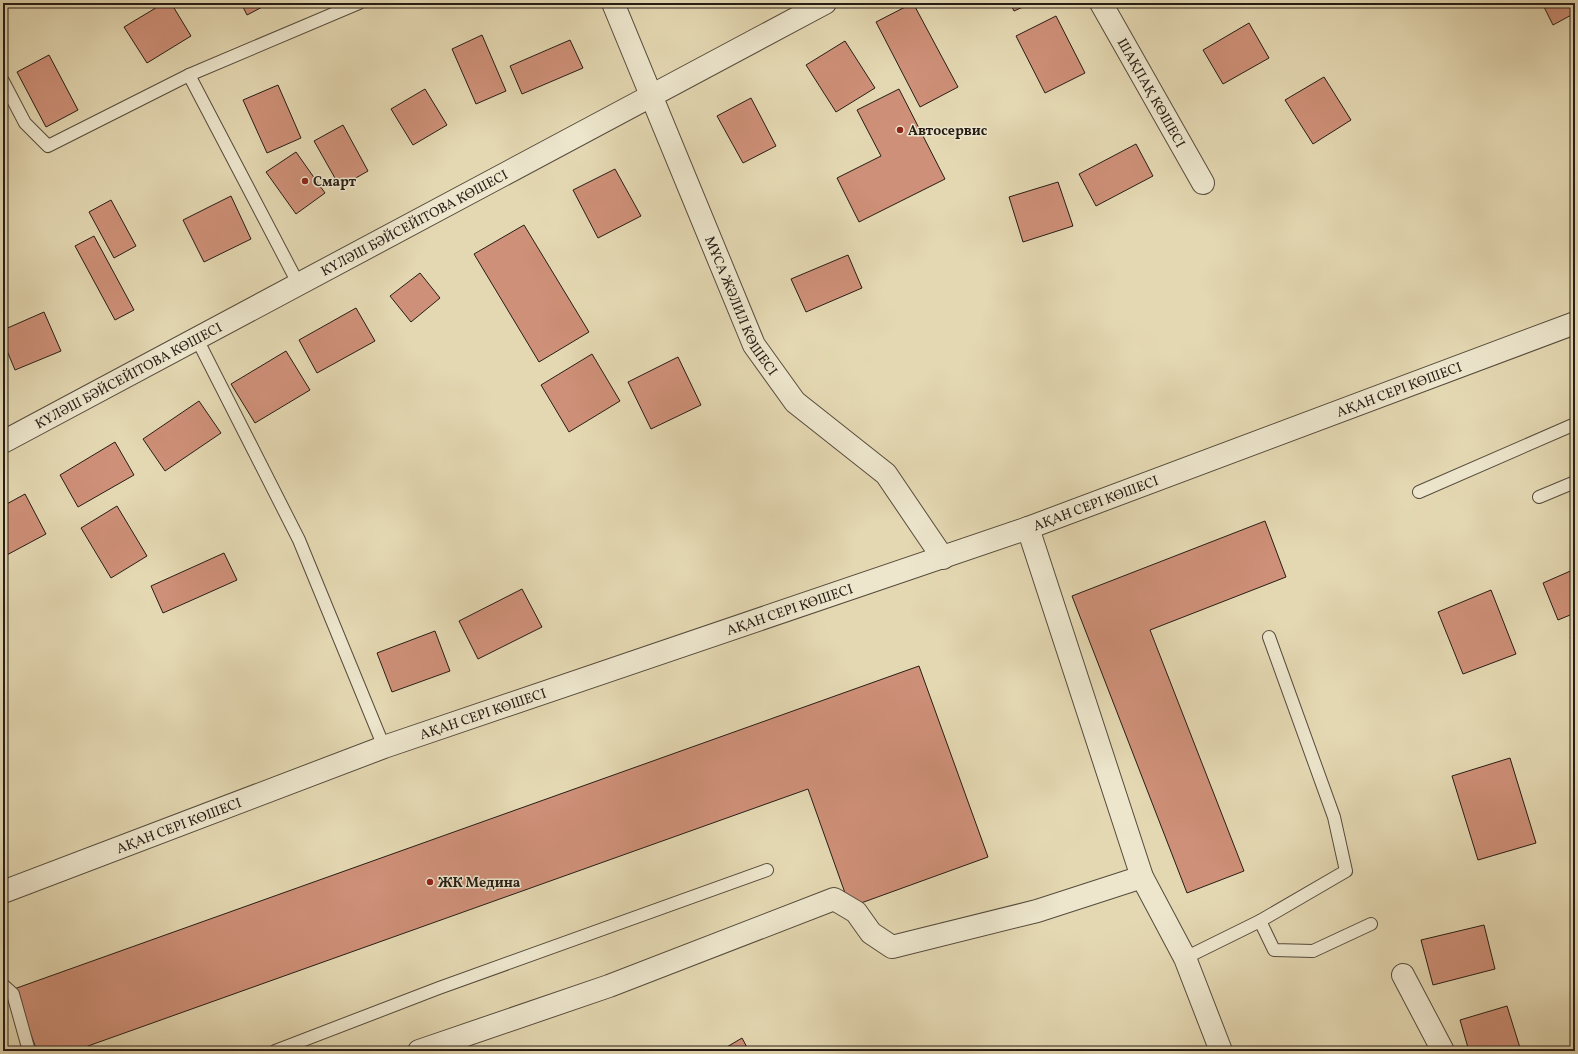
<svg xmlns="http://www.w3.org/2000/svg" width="1578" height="1054" font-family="Vollkorn,serif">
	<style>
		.building { fill: #ce9078; stroke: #271d15 }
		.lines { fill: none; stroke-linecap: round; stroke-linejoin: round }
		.service-casing { stroke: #564c3c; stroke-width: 14 }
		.minor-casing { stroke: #564c3c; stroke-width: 24 }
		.tertiary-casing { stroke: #564c3c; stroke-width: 24 }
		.service { stroke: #ede6cd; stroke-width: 12 }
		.minor { stroke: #ede6cd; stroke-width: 22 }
		.tertiary { stroke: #ede6cd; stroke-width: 22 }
		.poi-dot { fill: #8f2418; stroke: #ede6cd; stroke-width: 1.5 }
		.labels { text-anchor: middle; stroke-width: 3; stroke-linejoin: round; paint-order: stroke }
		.street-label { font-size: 14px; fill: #271d15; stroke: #ede6cd }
		.poi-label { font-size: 14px; font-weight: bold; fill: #271d15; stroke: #ede6cd; text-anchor: start }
	</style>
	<rect width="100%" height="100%" fill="#e4d8b2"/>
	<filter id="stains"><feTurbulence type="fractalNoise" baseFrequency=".005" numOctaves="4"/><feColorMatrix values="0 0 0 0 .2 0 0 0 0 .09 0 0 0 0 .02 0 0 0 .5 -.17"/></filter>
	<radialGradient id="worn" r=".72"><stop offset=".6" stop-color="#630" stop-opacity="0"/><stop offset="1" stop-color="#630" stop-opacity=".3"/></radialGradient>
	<g class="building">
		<polygon points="164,3 171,3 191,36 147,63 124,27"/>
		<polygon points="241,3 270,3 247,15"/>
		<polygon points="913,3 958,87 920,107 876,22"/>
		<polygon points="1010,3 1032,3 1014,11"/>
		<polygon points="1542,3 1575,3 1575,13 1553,25"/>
		<polygon points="1056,16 1085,73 1045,93 1016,36"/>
		<polygon points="1249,23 1269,58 1223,84 1203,50"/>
		<polygon points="482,35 506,91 476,104 452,49"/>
		<polygon points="570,40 583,68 522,94 510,66"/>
		<polygon points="845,41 875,88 836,112 806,65"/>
		<polygon points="49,55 78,110 46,127 17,72"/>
		<polygon points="1324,77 1351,120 1313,144 1285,100"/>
		<polygon points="278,85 301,138 267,153 243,100"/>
		<polygon points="425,89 447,125 413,145 391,109"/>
		<polygon points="899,89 945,179 859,222 837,178 881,156 857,110"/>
		<polygon points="751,98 776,146 743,163 717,116"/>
		<polygon points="343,125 368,171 340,187 314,141"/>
		<polygon points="1136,144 1153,176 1096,206 1079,174"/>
		<polygon points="296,152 325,193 296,214 266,172"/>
		<polygon points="615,169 641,216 598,238 573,190"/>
		<polygon points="1058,182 1073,226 1023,242 1009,197"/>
		<polygon points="231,196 251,239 204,262 183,220"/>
		<polygon points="111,200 136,246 114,258 89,212"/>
		<polygon points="524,225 589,332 539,362 474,254"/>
		<polygon points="94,236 134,310 115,320 75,246"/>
		<polygon points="848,255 862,288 806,312 791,279"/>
		<polygon points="420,273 440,298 411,322 390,296"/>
		<polygon points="356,308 375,341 317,373 299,340"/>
		<polygon points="44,312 61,351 15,370 3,341 3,330"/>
		<polygon points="286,351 310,390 255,423 231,384"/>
		<polygon points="592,354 620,401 569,432 541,385"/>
		<polygon points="678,357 701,405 651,429 628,382"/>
		<polygon points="199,401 221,433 165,471 143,439"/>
		<polygon points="115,442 134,475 78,507 60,475"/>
		<polygon points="25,494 46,534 3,557 3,506"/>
		<polygon points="117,506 147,556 111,578 81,528"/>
		<polygon points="1265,521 1286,577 1150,630 1244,871 1187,893 1072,596"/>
		<polygon points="224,553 237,580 163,613 151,586"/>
		<polygon points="1575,569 1575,613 1558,620 1543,583"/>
		<polygon points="522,589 542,627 478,659 459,621"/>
		<polygon points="1491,590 1516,654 1463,674 1438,612"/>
		<polygon points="435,631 450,671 392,692 377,653"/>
		<polygon points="1575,635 1575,646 1570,637"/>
		<polygon points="919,666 988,857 850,907 808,789 74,1051 37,1051 14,989"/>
		<polygon points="1510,758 1536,843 1478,860 1452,776"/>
		<polygon points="1484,925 1495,969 1433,985 1421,940"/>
		<polygon points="1507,1006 1521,1051 1469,1051 1460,1020"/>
		<polygon points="742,1038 749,1051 720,1051"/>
	</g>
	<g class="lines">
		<g class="service-casing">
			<g id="service">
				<polyline points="189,75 299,285"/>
				<polyline points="3,81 25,123 48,146 189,75 359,3"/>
				<polyline points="197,339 299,540 384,747"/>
				<polyline points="1419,492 1575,424"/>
				<polyline points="1539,497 1575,482"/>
				<polyline points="1260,921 1274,950 1313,951 1371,924"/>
				<polyline points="1185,958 1260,921 1346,871 1334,817 1269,637"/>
				<polyline points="3,985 13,994 29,1051"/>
				<polyline points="275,1051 439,988 767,870"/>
			</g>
		</g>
		<g class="minor-casing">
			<g id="minor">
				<path id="s1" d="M613,3L754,345L795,402L886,474L943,558"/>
				<path id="s2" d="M1101,3L1203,183"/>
				<polyline points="1028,528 1142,877 1185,958 1221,1051"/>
				<path id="s3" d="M3,892L384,747L1028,528L1575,323"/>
				<polyline points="1403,975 1443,1051"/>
				<polyline points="419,1051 609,986 834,899 856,912 871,933 892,947 1037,911 1142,877"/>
			</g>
		</g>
		<g class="tertiary-casing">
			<g id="tertiary">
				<path id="s4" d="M3,442L825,3"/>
			</g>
		</g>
		<use href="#service" class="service"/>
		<use href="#minor" class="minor"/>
		<use href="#tertiary" class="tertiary"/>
	</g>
	<g class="poi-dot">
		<circle cx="900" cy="130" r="4"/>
		<circle cx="305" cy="181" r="4"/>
		<circle cx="430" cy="882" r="4"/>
	</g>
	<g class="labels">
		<g class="street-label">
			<text dy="5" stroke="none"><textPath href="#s2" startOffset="103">ШАҚПАҚ КӨШЕСІ</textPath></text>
			<text dy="5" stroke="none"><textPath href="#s4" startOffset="466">КҮЛӘШ БӘЙСЕЙІТОВА КӨШЕСІ</textPath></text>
			<text dy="5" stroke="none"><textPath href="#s1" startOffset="329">МҰСА ЖӘЛИЛ КӨШЕСІ</textPath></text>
			<text dy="5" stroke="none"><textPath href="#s4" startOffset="142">КҮЛӘШ БӘЙСЕЙІТОВА КӨШЕСІ</textPath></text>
			<text dy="5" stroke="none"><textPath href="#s3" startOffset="1484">АҚАН СЕРІ КӨШЕСІ</textPath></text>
			<text dy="5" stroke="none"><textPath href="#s3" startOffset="1160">АҚАН СЕРІ КӨШЕСІ</textPath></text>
			<text dy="5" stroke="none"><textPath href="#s3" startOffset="836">АҚАН СЕРІ КӨШЕСІ</textPath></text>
			<text dy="5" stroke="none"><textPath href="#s3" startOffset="512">АҚАН СЕРІ КӨШЕСІ</textPath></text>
			<text dy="5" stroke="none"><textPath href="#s3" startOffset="188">АҚАН СЕРІ КӨШЕСІ</textPath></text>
		</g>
		<g class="poi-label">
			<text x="908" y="135">Автосервис</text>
			<text x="313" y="186">Смарт</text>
			<text x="438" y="887">ЖК Медина</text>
		</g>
	</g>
	<rect width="1578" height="1054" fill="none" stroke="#e4d8b2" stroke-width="16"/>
	<rect x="4" y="4" width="1570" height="1046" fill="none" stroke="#271d15" stroke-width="2"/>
	<rect x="8" y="8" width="1562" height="1038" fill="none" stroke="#271d15"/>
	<rect width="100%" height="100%" filter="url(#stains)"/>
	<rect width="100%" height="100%" fill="url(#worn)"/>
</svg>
